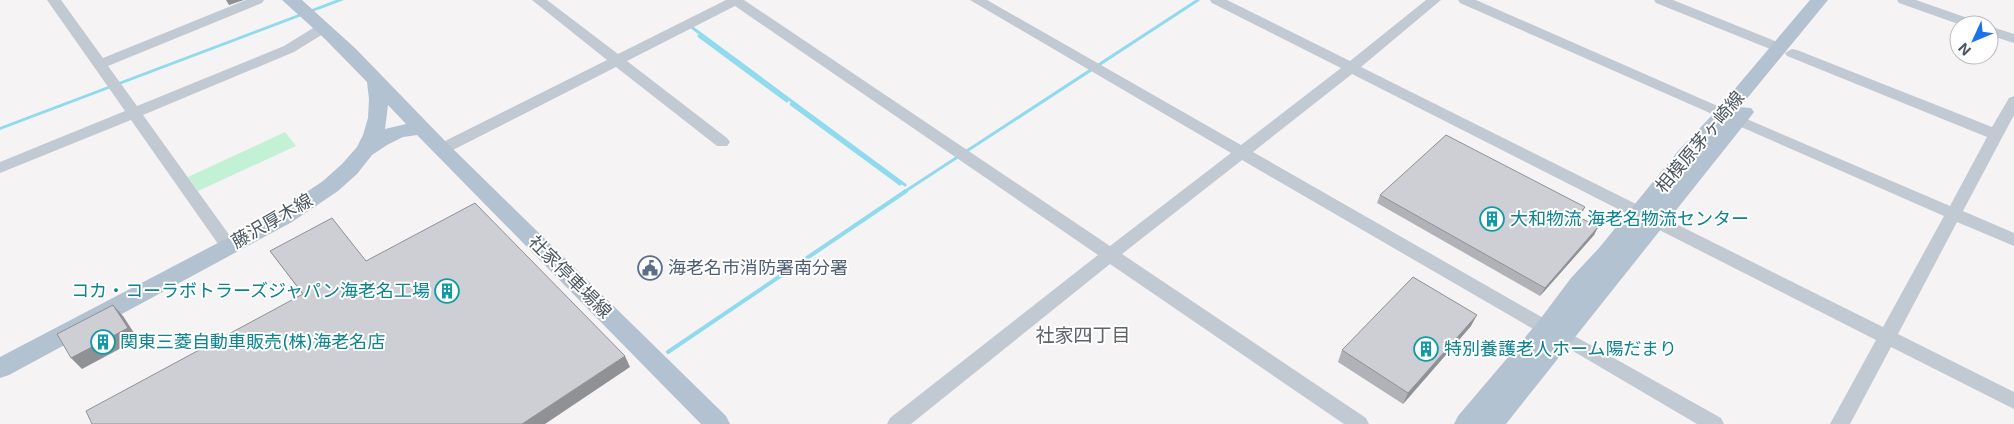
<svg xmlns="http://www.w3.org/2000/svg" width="2014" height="424" font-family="Inter,'Noto Sans JP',sans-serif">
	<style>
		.green { fill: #c3f1d5 }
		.water { fill: #90daee }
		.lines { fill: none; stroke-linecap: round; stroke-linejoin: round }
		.stream-far1 { stroke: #90daee; stroke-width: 3 }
		.stream { stroke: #90daee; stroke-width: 4 }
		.minor { fill: #c1cad2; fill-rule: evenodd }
		.major { fill: #b3c2d1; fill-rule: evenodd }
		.wall { fill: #b0b2b7 }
		.shaded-wall { fill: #909195 }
		.building { fill: #cdcfd5; stroke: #909195 }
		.labels { text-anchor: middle; stroke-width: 4; stroke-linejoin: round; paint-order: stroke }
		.street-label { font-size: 18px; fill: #4a5661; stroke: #fff }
		.culture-label { font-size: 18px; fill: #0d838f; stroke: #fff; text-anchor: start }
		.service-label { font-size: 18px; fill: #4e5e75; stroke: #fff; text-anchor: start }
		.neighbourhood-label { font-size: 19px; fill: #5f6368; stroke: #fff }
	</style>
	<rect width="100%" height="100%" fill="#f5f3f3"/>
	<polygon class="green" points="285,132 296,146 198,191 188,177"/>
	<polygon class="water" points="336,0 344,0 0,130 0,127"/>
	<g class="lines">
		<g class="stream-far1">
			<polyline points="690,26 905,185"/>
			<polyline points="699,36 787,101"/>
			<polyline points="791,104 900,184"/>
			<polyline points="904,192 1198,0"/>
		</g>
		<polyline class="stream" points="668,352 906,191"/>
		<g class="minor">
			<polygon points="47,0 61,0 103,58 246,0 264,0 262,3 108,66 137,106 284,46 318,25 328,25 330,28 328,31 294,52 143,115 235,243 237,247 235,251 229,253 223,251 131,120 0,173 0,162 125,111"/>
			<polygon points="532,0 547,0 618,54 726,0 744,0 1110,246 1231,153 970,0 987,0 1241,145 1341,68 1212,3 1210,0 1227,0 1350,61 1426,0 1441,0 1361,67 1883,327 1944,216 1732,123 1730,120 1732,117 1742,117 1950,206 1987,137 1787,56 1785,53 1792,49 1797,50 1992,127 2009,98 2014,96 2014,115 1963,211 2014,233 2014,246 1957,222 1898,334 2014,392 2014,409 1891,347 1850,424 1830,424 1876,340 1352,74 1253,152 1552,323 1555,328 1552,333 1546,335 1540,333 1242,160 1122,254 1366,418 1369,424 1344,424 1110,264 911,424 887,424 890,418 1098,255 735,6 627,61 727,138 730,142 727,146 717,146 616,67 447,153 437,153 434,149 437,145 607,60"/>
			<polygon points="1458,0 1476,0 1729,111 1731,114 1729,117 1719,117 1460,3"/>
			<polygon points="1654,0 1673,0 1785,45 1787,48 1780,52 1775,51 1656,3"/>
			<polygon points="1897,0 1916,0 1979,22 1981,25 1961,25 1899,3"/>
			<polygon points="1989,26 2014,34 2014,43 1989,35"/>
			<polygon points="1562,329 1721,418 1724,424 1697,424 1556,341 1553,336 1556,331"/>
		</g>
		<g class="major">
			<path d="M282,0H302L356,49L448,144L726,416L730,424H701L417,135L403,137L387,145L372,155L357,174L338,191L292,222L9,375L0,378V357L277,212L323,181L342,164L357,147L363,135L368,118L369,99L367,82L324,38ZM388,105L406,124L385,129Z"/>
			<polygon points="1810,0 1828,0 1740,107 1751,108 1754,112 1751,116 1506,424 1454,424 1458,416 1538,322 1571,278 1599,248 1679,150 1717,110"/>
		</g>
	</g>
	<g class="wall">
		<polygon points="1380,195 1581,215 1579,217 1598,227 1594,235 1540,296 1377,203"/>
		<polygon points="270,251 366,261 630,367 303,295"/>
		<polygon points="1471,326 1403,404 1338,362 1342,350"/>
	</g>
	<g class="shaded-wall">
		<polygon points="226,0 244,0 229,5"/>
		<polygon points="1585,207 1581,215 1573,224 1577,216"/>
		<polygon points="1598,227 1594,235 1540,296 1545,288"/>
		<polygon points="113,305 123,316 138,339 82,369 71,358"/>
		<polygon points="1477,315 1471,326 1403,404 1408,393"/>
		<polygon points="625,356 630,367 545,424 522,424"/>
	</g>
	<g class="building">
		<polygon points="1446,135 1585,207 1577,216 1598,227 1545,288 1380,195"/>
		<polygon points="475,203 625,356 522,424 92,424 86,411 303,294 270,251 332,218 366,261"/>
		<polygon points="1413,277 1477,315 1408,393 1342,350"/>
		<polygon points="113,305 128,328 71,358 57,334"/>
	</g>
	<defs>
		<g id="building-ring" transform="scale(1.25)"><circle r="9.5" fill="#fff" stroke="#0f9aa8" stroke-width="1.5"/><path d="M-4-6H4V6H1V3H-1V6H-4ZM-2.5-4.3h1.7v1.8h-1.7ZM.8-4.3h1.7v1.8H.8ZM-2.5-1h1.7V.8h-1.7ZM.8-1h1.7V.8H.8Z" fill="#0f9aa8"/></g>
		<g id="civic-ring" transform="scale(1.25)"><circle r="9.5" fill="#fff" stroke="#5c6f8a" stroke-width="1.5"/><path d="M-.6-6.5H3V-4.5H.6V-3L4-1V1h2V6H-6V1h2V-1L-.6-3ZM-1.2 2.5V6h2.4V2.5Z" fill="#5c6f8a"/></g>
	</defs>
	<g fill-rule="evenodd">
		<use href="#building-ring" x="1492" y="219"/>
		<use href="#civic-ring" x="650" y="268"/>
		<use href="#building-ring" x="447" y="291"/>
		<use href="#building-ring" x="103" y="342"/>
		<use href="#building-ring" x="1426" y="349"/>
	</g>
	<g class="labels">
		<g class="street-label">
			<text transform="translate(1700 142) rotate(-50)" y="6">相模原茅ヶ崎線</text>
			<text transform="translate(272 221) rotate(-30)" y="6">藤沢厚木線</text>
			<text transform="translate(570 277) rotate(45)" y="6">社家停車場線</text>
		</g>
		<g class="culture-label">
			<text x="1510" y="225">大和物流 海老名物流センター</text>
			<text x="430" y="297" text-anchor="end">コカ・コーラボトラーズジャパン海老名工場</text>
			<text x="120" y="348">関東三菱自動車販売(株)海老名店</text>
			<text x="1444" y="355">特別養護老人ホーム陽だまり</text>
		</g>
		<g class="service-label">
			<text x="668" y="274">海老名市消防署南分署</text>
		</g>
		<g class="neighbourhood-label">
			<text x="1083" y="342">社家四丁目</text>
		</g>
	</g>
	<g transform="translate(1974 40) rotate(226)"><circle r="24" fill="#ffffff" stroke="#b7bbc0"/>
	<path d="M0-4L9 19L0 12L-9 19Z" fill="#1a73e8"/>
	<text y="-8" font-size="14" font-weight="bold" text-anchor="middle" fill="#4a5661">N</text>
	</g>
</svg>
